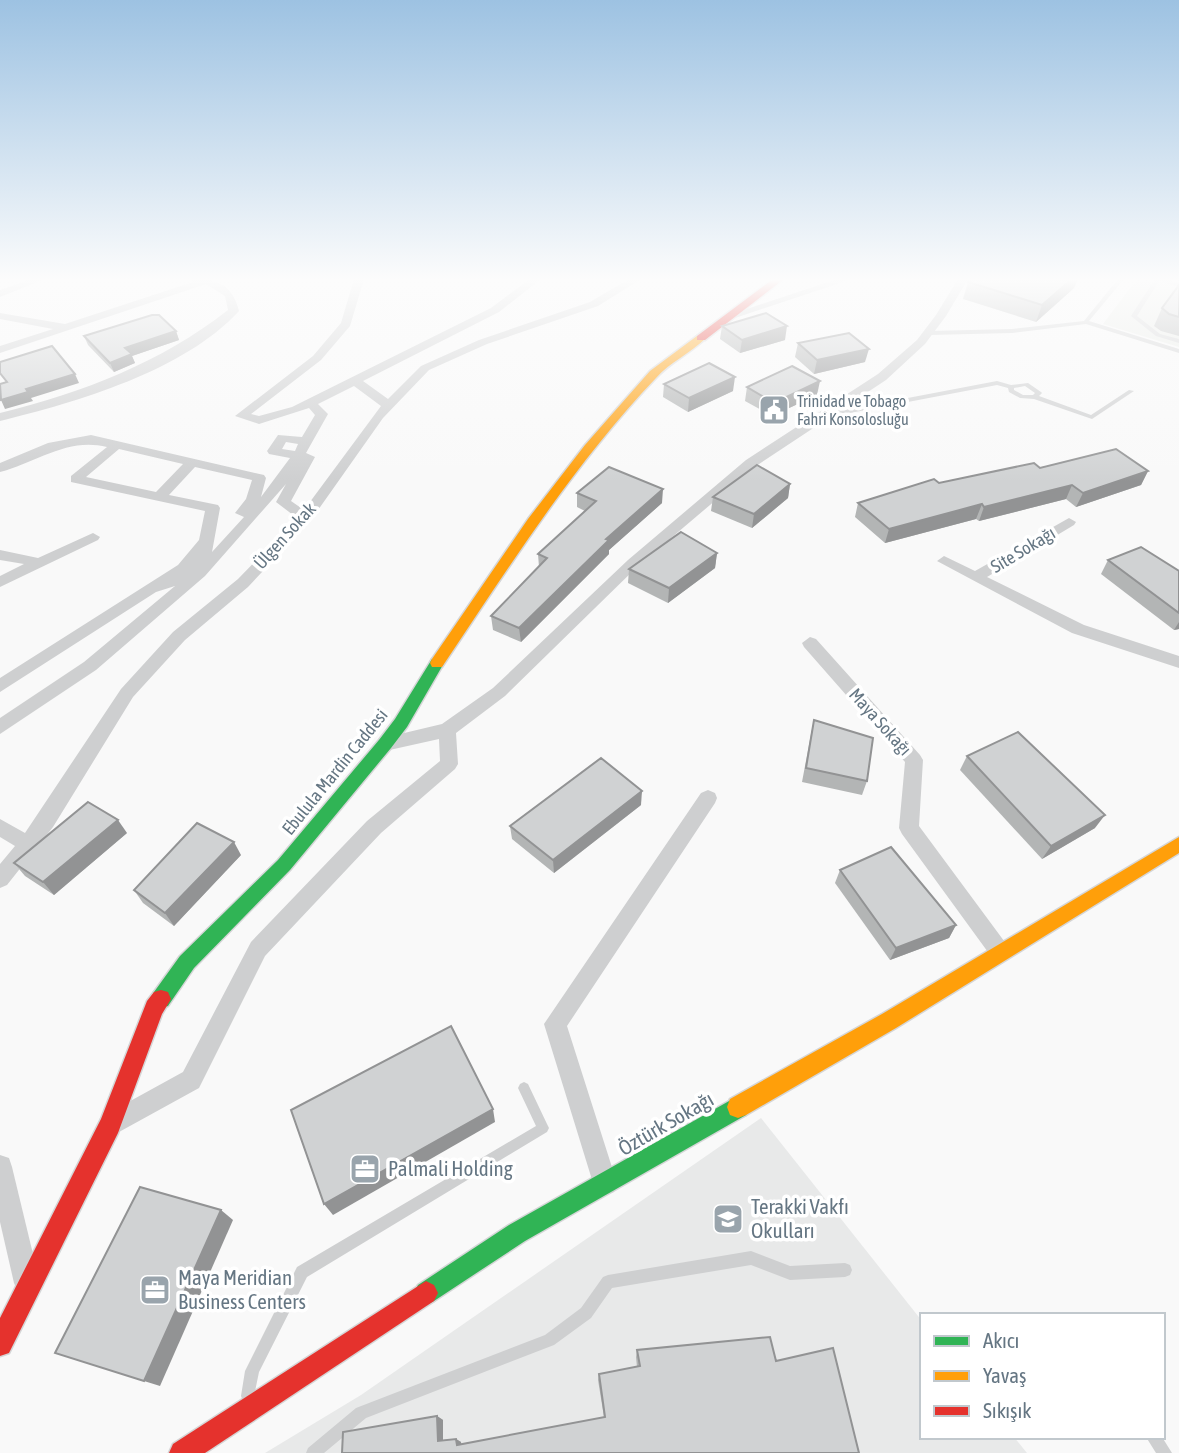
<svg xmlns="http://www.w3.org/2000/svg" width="1179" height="1453" font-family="'Asap Condensed',sans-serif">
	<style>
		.built { fill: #e8e9e9 }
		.green { fill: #e8ebe6 }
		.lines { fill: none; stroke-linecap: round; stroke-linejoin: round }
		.fast-casing { stroke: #d5d6d7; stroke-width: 3 }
		.slow-casing { stroke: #d5d6d7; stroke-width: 3 }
		.jam-casing { stroke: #d5d6d7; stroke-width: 3 }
		.lane { fill: #cecfd0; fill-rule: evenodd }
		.street { fill: #cecfd0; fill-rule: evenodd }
		.fast { fill: #30b455; fill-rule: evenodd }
		.slow { fill: #ff9f0a; fill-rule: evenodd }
		.jam { fill: #e5322d; fill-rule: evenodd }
		.wall { fill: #b3b5b5 }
		.shaded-wall { fill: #929394 }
		.building { fill: #d0d2d3; stroke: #929394; stroke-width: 2 }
		.labels { text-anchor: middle; stroke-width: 7; stroke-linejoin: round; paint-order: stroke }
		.far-poi-label { font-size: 16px; fill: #657683; stroke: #fff; text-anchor: start }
		.street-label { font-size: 18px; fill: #657683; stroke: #fff }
		.near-street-label { font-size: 21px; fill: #657683; stroke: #fff }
		.near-poi-label { font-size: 21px; fill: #657683; stroke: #fff; text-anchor: start }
	</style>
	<rect width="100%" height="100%" fill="#f9f9f9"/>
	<polygon class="built" points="761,1118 922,1321 922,1437 1014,1437 1027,1453 265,1453 361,1395"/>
	<polygon class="green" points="1137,279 1179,279 1179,347 1103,324"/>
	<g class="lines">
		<g class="fast-casing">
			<g id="fast">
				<polygon points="437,658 444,663 407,727 391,748 290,870 194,968 168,1006 161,1008 154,1006 151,999 154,992 180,956 278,860 379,740 395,719 432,659"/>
				<polygon points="738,1096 746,1099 749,1107 746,1115 525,1241 434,1301 426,1305 418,1301 414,1293 418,1285 509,1225"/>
			</g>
		</g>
		<g class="slow-casing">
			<g id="slow">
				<path d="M697,336L706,338C691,353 670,362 656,378C573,465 509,567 442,667H432L430,663L432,659L528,519L585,445L650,371Z"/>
				<polygon points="1179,837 1179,853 896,1028 746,1115 738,1118 730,1115 727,1107 730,1099 882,1014"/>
			</g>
		</g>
		<g class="jam-casing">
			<g id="jam">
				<polygon points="773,279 784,279 705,340 697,340 697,336"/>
				<polygon points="161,990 168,992 171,999 162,1014 118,1133 9,1353 0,1356 0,1318 101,1119 147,1001 154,992"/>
				<polygon points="426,1281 434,1285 438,1293 434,1301 205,1453 169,1453 173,1444"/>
			</g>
		</g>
		<g class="lane">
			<polygon points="1118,279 1124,279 1089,321 1179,349 1179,353 1086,324 1012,333 929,335 926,333 929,331 1012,329 1084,321"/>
			<polygon points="1155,279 1164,279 1179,283 1179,287 1159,281 1137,316 1160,334 1179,339 1179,343 1156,336 1131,316"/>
			<path d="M997,381L1011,385L1028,383L1041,392L1042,393L1039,396L1091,415L1129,390L1134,391L1092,419L1034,399L1020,398L1009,392L1008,388L997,385L829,417L826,415L829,413ZM1025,386L1035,393L1033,395H1023L1014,390V388Z"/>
			<polygon points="524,1082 528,1084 547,1124 549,1128 547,1132 307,1277 259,1372 253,1401 248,1403 243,1401 241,1396 245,1371 297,1267 536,1126 518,1088 520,1084"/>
			<polygon points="751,1251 790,1266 845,1263 850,1265 852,1270 850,1275 845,1277 790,1280 751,1265 612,1288 591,1318 554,1345 366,1418 324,1453 306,1453 308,1448 356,1408 545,1335 581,1308 603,1277 608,1275"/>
			<polygon points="1146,1437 1162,1437 1172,1453 1156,1453"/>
		</g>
		<g class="street">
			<polygon points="31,279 45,279 0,297 0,290"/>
			<path d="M189,279C216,279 232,283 239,311C184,371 77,402 0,421V413C84,392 160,363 228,310L225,296L206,284L0,353V346L53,329L0,319V313L65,324L193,282Z"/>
			<path d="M354,279H364L350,326L321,360L251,414L259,416L292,407L491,308L530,279H541L499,312L363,381L388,399L421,366L479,340L590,302L629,279H641L598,306L487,344L429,370L383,418L311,520L248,587L185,640L133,697L53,827L7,885L0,888V864L15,846L0,837V819L25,833L121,689L173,632L238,579L297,518L276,502L286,484L205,576L96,670L0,734V718L84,662L175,586L156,592L0,692V678L178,565L199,540L205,511L71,482V476L107,447C68,437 37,462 0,472V463L48,443L91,435L264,475L266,478L261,497L290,458L269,454L267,451L278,435L302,437L315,415L309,408L259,424L235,416L313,356L341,323ZM354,386L381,406L304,510L291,501L315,457L306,453L328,414L318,404ZM286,442L298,444L295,451L282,449ZM119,449L183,464L156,492L86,477ZM195,467L252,480L246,499L235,513L244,517L212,552L220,508L218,505L169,495Z"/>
			<polygon points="837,279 852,279 729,320 720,318"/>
			<polygon points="958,279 968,279 946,316 925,344 886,380 756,466 638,566 505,696 456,733 458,764 455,769 381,833 265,956 199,1088 119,1132 111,1136 103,1132 99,1124 103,1116 183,1072 251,942 367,821 440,761 439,739 385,751 379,749 376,744 379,739 442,724 493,688 628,560 746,460 878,374 917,340 936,315"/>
			<polygon points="1069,518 1076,522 1074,525 987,577 1084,625 1179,656 1179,668 1072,633 937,561 944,556 975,571"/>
			<polygon points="93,533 100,537 98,540 0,587 0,576 24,564 0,560 0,550 38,558"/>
			<polygon points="810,637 816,639 920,755 923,760 919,826 1007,945 1011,952 1007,959 1000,962 993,959 902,834 899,828 905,762 804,647 802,643"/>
			<polygon points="708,790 715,793 717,798 715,803 567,1026 617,1183 614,1192 605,1195 596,1192 593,1183 544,1024 701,793"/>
			<polygon points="0,1155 9,1158 12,1167 40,1283 36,1292 27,1296 18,1292 14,1283 0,1222"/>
		</g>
		<use href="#fast" class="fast"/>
		<use href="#slow" class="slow"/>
		<use href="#jam" class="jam"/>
	</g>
	<g class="wall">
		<polygon points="973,279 1078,279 1074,288 1036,322 963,299 968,282"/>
		<polygon points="1179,285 1179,336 1161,331 1154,326 1162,308"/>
		<polygon points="722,326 785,340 740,353 720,339"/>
		<polygon points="176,331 179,340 132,356 135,363 114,372 88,345 84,336"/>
		<polygon points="798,343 865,362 814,374 795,357"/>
		<polygon points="664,384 733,391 688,412 663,397"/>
		<polygon points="747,387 817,395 772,416 745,401"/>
		<polygon points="1040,468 1148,471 1141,485 1076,507 1066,499 979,521 976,519 885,543 855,517 858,503 939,483"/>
		<polygon points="790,484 788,498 752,528 711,511 713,497"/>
		<polygon points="577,493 662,503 609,550 609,554 521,642 493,630 491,616 539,567 538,554 585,511 577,507"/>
		<polygon points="717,553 715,568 668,603 628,583 629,569"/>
		<polygon points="1108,560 1179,571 1179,629 1174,630 1101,574"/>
		<polygon points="814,720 867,781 862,795 802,782 811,734"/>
		<polygon points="967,756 1095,828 1042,859 960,770"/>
		<polygon points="641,805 554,873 512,839 510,826"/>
		<polygon points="127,833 54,895 25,876 14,863"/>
		<polygon points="241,855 174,926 143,903 134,890"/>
		<polygon points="840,870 956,925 949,938 890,960 835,883"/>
		<polygon points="637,1350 776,1361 859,1453 342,1453 437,1416 443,1420 443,1440 456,1439 461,1442 461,1444 604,1417 598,1380 599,1374 637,1367 636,1357"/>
	</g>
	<g class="shaded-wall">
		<polygon points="1072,279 1078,279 1074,288 1036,322 1042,305"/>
		<polygon points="787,326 785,340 740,353 742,340"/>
		<polygon points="176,331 179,340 132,356 135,363 114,372 110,363 125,348"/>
		<polygon points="869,349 865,362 814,374 817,360"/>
		<polygon points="75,374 79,383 31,398 33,401 5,409 1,400 26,389"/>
		<polygon points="735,377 733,391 688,412 689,398"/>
		<polygon points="820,381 817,395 772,416 774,403"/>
		<polygon points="1148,471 1141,485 1076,507 1083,493"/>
		<polygon points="790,484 788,498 752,528 754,514"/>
		<polygon points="1072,485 1066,499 979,521 984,507"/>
		<polygon points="663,489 662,503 609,550 609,554 521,642 519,628 606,539"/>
		<polygon points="982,504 976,519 885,543 889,529"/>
		<polygon points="717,553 715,568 668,603 669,588"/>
		<polygon points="1179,622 1179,629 1174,630"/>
		<polygon points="642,791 641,805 554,873 553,860"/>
		<polygon points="1105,815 1095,828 1042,859 1051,846"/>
		<polygon points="118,820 127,833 54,895 43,882"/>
		<polygon points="234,842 241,855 174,926 165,913"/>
		<polygon points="956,925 949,938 890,960 896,948"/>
		<polygon points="493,1109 495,1122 333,1215 324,1204"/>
		<polygon points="221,1210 233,1220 160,1386 144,1381"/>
		<polygon points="437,1416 443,1420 443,1445 438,1441"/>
		<polygon points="456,1439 461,1442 462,1449 457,1445"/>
	</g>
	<g class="building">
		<polygon points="973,279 1072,279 1042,305 968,282"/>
		<polygon points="1179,285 1179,317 1169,314 1162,308"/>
		<polygon points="766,313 787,326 742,340 722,326"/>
		<polygon points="152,315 159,315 176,331 125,348 132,354 110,363 84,336"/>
		<polygon points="849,333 869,349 817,360 798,343"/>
		<polygon points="52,346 75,374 26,389 28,392 1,400 0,384 7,382 0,373 0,362"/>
		<polygon points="709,363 735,377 689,398 664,384"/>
		<polygon points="792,366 820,381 774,403 747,387"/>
		<polygon points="1116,449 1148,471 1083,493 1072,485 984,507 982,504 889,529 858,503 934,479 939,483 1034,463 1040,468"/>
		<polygon points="757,465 790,484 754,514 713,497"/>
		<polygon points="609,467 663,489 606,539 609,540 519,628 491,616 547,558 538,554 596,501 577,493"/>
		<polygon points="681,532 717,553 669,588 629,569"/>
		<polygon points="1141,547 1179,571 1179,613 1108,560"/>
		<polygon points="814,720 873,738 867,781 806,768"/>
		<polygon points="1018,732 1105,815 1051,846 967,756"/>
		<polygon points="601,758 642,791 553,860 510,826"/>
		<polygon points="88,802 118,820 43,882 14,863"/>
		<polygon points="197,823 234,842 165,913 134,890"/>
		<polygon points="891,847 956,925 896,948 840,870"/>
		<polygon points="451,1026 493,1109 324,1204 291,1110"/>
		<polygon points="140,1187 221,1210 144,1381 55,1353"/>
		<polygon points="770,1337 776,1361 833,1348 859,1453 342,1453 343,1432 437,1416 438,1441 456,1439 457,1445 605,1417 599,1374 640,1366 637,1350"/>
	</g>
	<linearGradient id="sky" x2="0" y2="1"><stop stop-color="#9dc2e2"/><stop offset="0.58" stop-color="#fcfcfc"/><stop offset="1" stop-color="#fcfcfc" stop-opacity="0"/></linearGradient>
	<rect width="1179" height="482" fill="url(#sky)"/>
	<defs>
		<g id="civic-square" transform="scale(1.575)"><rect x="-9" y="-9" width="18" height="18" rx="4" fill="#99a4ac" stroke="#fff"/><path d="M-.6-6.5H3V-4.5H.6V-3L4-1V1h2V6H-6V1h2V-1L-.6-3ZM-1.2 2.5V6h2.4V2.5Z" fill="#fff"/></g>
		<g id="office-square" transform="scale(1.575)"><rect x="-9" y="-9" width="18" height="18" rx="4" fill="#99a4ac" stroke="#fff"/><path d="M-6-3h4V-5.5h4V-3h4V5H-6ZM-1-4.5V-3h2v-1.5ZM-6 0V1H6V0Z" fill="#fff"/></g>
		<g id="school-square" transform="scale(1.575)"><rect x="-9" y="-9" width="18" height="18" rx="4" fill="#99a4ac" stroke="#fff"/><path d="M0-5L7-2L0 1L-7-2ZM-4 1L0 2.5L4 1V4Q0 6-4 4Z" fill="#fff"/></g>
	</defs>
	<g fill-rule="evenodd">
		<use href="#civic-square" x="774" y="410"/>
		<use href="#office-square" x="365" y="1169"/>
		<use href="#school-square" x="728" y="1219"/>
		<use href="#office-square" x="155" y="1290"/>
	</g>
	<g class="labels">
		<g class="far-poi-label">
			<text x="797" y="407">Trinidad ve Tobago<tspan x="797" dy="18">Fahri Konsolosluğu</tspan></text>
		</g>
		<g class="street-label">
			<text transform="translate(285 536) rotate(-48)" y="6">Ülgen Sokak</text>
			<text transform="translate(1023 550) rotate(-31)" y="6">Site Sokağı</text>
			<text transform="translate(880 722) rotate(48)" y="6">Maya Sokağı</text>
			<text transform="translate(335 772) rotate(-51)" y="6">Ebulula Mardin Caddesi</text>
		</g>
		<g class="near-street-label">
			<text transform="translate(666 1124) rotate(-30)" y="7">Öztürk Sokağı</text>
		</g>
		<g class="near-poi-label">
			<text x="388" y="1176">Palmali Holding</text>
			<text x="751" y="1214">Terakki Vakfı<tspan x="751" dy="24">Okulları</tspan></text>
			<text x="178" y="1285">Maya Meridian<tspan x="178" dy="24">Business Centers</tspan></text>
		</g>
	</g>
	<rect x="920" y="1313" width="245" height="126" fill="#ffffff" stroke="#c1c8cd" stroke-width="2"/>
	<rect x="934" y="1336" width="35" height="10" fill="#30b455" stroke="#c1c8cd" stroke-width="2"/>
	<text x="983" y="1348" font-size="21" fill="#657683">Akıcı</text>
	<rect x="934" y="1371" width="35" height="10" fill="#ff9f0a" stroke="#c1c8cd" stroke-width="2"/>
	<text x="983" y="1383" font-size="21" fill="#657683">Yavaş</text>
	<rect x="934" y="1406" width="35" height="10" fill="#e5322d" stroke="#c1c8cd" stroke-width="2"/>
	<text x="983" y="1418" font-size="21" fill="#657683">Sıkışık</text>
</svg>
